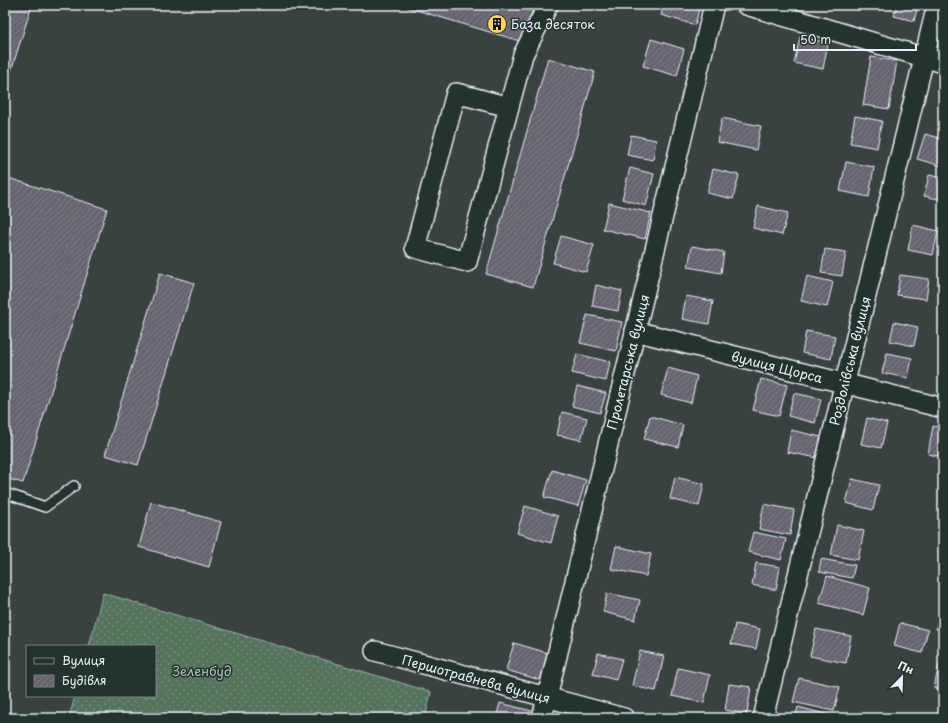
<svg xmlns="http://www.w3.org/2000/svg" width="948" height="723" font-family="'Playpen Sans',sans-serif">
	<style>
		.garden { fill: url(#garden-dots); stroke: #9eb2aa }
		.building { fill: url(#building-hatch); stroke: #e8f1f8 }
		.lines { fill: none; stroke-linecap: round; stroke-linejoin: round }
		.lane-casing { stroke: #e8f1f8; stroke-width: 12 }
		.street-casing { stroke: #e8f1f8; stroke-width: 22 }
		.lane { stroke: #26332d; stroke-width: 9 }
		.street { stroke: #26332d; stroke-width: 19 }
		.labels { text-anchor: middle; stroke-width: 3; stroke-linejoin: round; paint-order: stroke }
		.poi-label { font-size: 13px; fill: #e8f1f8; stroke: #26332d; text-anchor: start }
		.street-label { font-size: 13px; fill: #e8f1f8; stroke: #26332d }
		.park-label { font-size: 13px; fill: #acbfba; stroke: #26332d }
	</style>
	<defs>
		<pattern id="garden-dots" width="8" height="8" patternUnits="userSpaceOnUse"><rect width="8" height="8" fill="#53735d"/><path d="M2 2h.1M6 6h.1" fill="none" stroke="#748e7d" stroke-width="1.8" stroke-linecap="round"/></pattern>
		<pattern id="building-hatch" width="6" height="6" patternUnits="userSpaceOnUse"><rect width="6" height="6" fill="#68646f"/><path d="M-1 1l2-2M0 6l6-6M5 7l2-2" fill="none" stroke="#7e7b84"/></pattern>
	</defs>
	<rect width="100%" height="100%" fill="#3a4241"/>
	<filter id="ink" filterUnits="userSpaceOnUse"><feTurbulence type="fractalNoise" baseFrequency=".025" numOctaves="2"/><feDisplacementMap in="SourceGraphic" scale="8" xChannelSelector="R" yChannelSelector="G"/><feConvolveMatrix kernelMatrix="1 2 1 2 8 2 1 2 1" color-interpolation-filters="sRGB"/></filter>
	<g filter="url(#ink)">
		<polygon class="garden" points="103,593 431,692 425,718 69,718 75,696 155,696 155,646 89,646"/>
		<g class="building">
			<polygon points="5,5 32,5 5,90"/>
			<polygon points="407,5 534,5 523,42 406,7"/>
			<polygon points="664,5 700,5 695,25 661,15"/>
			<polygon points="851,5 871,5 869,10"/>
			<polygon points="897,5 918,5 914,21 894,16"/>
			<polygon points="800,37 828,43 823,69 794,63"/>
			<polygon points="651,39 684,49 677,76 643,66"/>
			<polygon points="871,57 897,61 889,109 863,105"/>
			<polygon points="548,58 595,72 533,287 486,274"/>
			<polygon points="855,116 882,121 877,148 850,143"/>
			<polygon points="722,118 761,126 756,150 717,142"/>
			<polygon points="925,134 943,139 942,166 917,159"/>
			<polygon points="631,135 656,140 653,160 627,155"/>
			<polygon points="846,162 874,167 869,197 840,191"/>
			<polygon points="630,168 654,174 646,206 622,199"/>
			<polygon points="713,169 739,175 733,199 707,193"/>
			<polygon points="929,175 943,178 943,200 924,196"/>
			<polygon points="5,177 107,209 23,483 5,478"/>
			<polygon points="609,203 651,213 645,239 603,229"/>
			<polygon points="758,206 788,213 782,235 753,228"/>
			<polygon points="913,225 938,231 933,255 908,250"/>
			<polygon points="561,236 594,245 586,272 553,263"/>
			<polygon points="692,246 724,252 721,273 688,267"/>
			<polygon points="825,249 846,252 842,276 821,273"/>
			<polygon points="160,273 194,283 138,465 105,455"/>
			<polygon points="900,275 929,279 926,299 897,295"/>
			<polygon points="807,276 833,282 827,307 801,301"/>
			<polygon points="596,285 622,291 618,311 592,306"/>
			<polygon points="686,296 713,301 709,324 682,319"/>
			<polygon points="587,315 622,322 616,351 580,343"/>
			<polygon points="894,322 918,327 914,346 890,341"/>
			<polygon points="806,331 835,336 831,359 802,353"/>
			<polygon points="887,353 912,358 908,378 882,373"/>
			<polygon points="577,354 610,362 606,381 572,373"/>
			<polygon points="668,368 697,376 691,403 661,395"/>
			<polygon points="761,379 787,385 779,416 753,410"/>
			<polygon points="577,386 606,393 600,413 572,406"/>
			<polygon points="794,393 821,399 815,423 788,416"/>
			<polygon points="562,412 587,418 581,440 557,435"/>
			<polygon points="650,416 683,425 678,447 644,439"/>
			<polygon points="867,418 887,423 881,448 861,444"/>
			<polygon points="933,426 943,428 943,457 928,454"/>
			<polygon points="791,430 821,437 817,458 787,452"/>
			<polygon points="552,470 586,480 578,506 544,497"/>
			<polygon points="675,477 704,484 699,506 670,499"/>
			<polygon points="852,479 879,485 873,510 846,503"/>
			<polygon points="151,502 221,522 209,567 139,547"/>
			<polygon points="764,504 794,510 790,535 759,529"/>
			<polygon points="525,506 558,516 551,543 517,533"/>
			<polygon points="837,525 864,531 858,560 831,555"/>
			<polygon points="753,532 786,539 781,560 748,552"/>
			<polygon points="616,546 651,554 646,576 611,569"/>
			<polygon points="821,559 855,565 852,578 819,572"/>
			<polygon points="756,563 780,567 776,590 752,585"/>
			<polygon points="827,576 870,588 863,615 819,603"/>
			<polygon points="607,593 640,600 635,620 603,612"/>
			<polygon points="940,608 943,608 943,630 936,629"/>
			<polygon points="900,623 928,630 922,653 894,646"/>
			<polygon points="735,624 760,629 756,649 731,644"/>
			<polygon points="816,629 851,636 846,663 810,656"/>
			<polygon points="514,643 548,653 540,680 506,670"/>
			<polygon points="640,651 664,656 656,691 632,686"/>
			<polygon points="598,653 622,659 616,680 593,674"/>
			<polygon points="939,664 943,665 943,690 934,688"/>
			<polygon points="678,668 710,675 704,703 672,696"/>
			<polygon points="799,678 840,687 834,711 793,702"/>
			<polygon points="729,684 751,687 747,714 725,710"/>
			<polygon points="500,703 532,711 531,718 496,718"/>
			<polygon points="798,707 829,715 828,718 795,718"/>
		</g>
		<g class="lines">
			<g class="lane-casing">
				<polyline id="lane" points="5,493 45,507 74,486"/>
			</g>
			<g class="street-casing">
				<g id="street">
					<polyline points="746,5 943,63"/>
					<polyline points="509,107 456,93 415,248 467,262 523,55 548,5"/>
					<polyline points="635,331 943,408"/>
					<polyline points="375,651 624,718"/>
					<polyline points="542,718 714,5"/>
					<polyline points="763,718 937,5"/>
				</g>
			</g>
			<use href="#lane" class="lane"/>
			<use href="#street" class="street"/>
		</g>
	</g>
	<defs>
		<g id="building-disc" transform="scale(1)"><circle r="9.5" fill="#ffd166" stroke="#26332d"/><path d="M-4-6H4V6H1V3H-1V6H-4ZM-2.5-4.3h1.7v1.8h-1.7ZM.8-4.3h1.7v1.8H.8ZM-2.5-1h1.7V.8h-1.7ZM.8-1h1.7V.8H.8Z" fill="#111"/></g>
	</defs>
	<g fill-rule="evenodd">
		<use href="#building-disc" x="497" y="24"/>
	</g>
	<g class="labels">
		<g class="poi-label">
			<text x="511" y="29">База десяток</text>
		</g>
		<g class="street-label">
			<text transform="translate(850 361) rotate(-76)" y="5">Роздолівська вулиця</text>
			<text transform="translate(628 362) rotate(-76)" y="5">Пролетарська вулиця</text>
			<text transform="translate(777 367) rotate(14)" y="5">вулиця Щорса</text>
			<text transform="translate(476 679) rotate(15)" y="5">Першотравнева вулиця</text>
		</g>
		<g class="park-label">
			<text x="202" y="676">Зеленбуд</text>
		</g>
	</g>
	<rect width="948" height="723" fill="none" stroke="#26332d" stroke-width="20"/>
	<rect x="10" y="10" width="928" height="703" fill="none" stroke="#e8f1f8" stroke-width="1.5" filter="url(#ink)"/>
	<rect x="26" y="645" width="130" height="52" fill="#26332d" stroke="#747f7e"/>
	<rect x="34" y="658" width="20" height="6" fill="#26332d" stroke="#747f7e"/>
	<text x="62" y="665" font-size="12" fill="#e8f1f8">Вулиця</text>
	<rect x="34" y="675" width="20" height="12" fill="url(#building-hatch)" stroke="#747f7e"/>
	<text x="62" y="685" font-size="12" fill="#e8f1f8">Будівля</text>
	<g transform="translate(902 677) rotate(23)" stroke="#26332d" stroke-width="3" paint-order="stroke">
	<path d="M0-3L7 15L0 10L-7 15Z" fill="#e8f1f8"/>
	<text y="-6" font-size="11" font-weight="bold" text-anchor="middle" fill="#e8f1f8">Пн</text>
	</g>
	<path d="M794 44v6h122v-6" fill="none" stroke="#e8f1f8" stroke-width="2"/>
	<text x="800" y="44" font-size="12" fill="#e8f1f8" stroke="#26332d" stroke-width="3" paint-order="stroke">50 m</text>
</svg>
